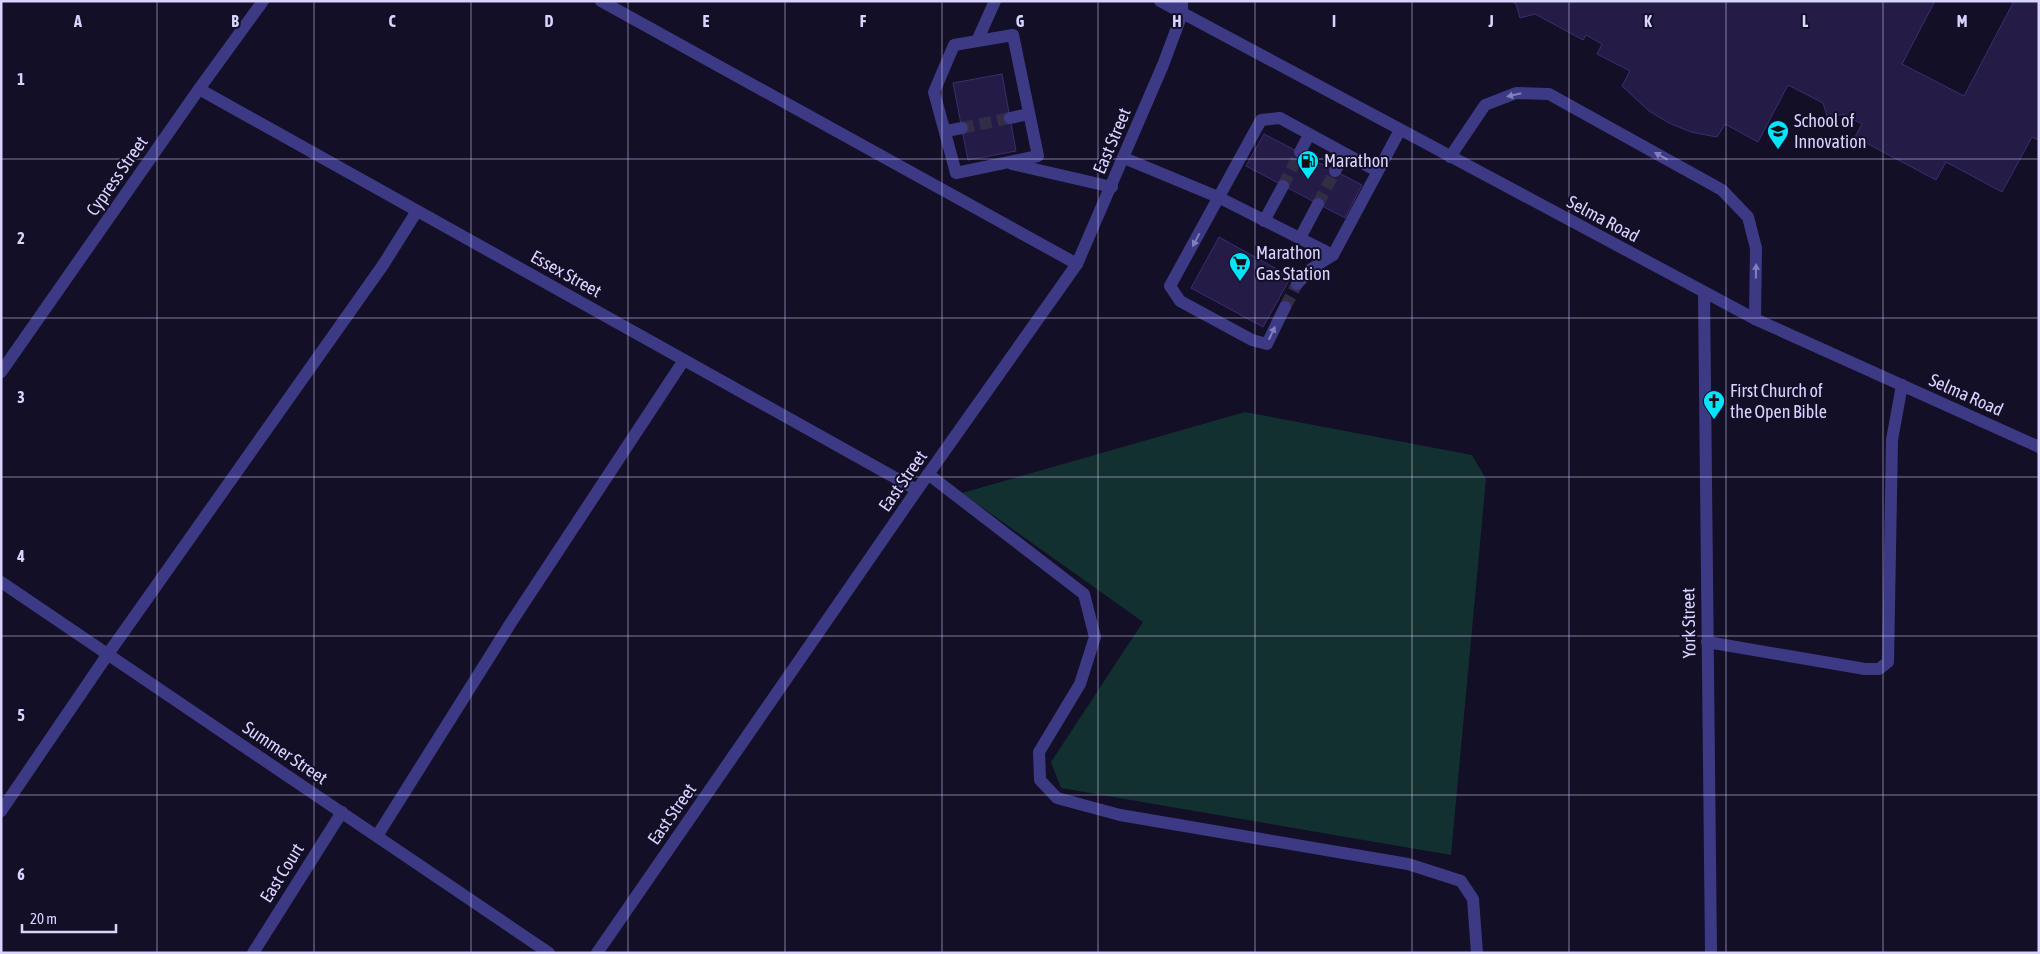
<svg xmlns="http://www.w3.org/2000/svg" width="2040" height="954" font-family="'Asap Condensed',sans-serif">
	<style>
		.green { fill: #12302f }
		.building { fill: #241b47; stroke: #3b2d73 }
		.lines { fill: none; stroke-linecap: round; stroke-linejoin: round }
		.minor-tunnel { stroke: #312d47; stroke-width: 12; stroke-dasharray: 12 6; stroke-linecap: butt }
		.minor { stroke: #3d3a85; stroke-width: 12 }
		.oneway { fill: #837fbc }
		.grid { fill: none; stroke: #d9d4ff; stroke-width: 1; stroke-opacity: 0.55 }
		.labels { text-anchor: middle; stroke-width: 4; stroke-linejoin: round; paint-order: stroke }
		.poi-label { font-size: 18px; fill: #d9d4ff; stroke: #130f26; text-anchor: start }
		.street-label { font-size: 18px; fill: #d9d4ff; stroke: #130f26 }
		.grid-label { font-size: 16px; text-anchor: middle; font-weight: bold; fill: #d9d4ff; stroke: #130f26; stroke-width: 4; stroke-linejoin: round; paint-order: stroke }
	</style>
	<rect width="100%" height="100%" fill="#130f26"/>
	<polygon class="green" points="1245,412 1472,455 1486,479 1451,855 1061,788 1051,762 1143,622 962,493"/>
	<g class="building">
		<polygon points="1511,1 1935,1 1902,64 1964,96 2014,1 2039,1 2039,140 2032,137 2002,192 1946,162 1936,180 1855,137 1862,124 1843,114 1828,119 1823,103 1788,85 1758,142 1725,124 1717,137 1691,132 1669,123 1649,111 1622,86 1630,71 1597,54 1602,44 1586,35 1583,40 1535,14 1520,18 1516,4"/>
		<polygon points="1002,74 1016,151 968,160 953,83"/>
		<polygon points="1264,134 1362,185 1345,218 1246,166"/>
		<polygon points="1219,237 1291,277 1263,327 1191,288"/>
	</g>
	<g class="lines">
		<g class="minor-tunnel">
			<polyline points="962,128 1010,118"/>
			<polyline points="1283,186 1300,152"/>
			<polyline points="1318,204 1335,171"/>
			<polyline points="1285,307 1297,284"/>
		</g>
		<g class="minor">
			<polyline points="601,1 1077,264"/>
			<polyline points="1160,1 1755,319 2039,447"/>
			<polygon points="1013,35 1038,156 956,173 934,92 954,45"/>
			<polyline points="977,41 995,1"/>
			<polyline points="199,89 917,490"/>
			<polyline points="1010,118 1029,114"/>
			<polyline points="946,131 962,128"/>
			<polyline points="1300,152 1309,135"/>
			<polyline points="1450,157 1485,105 1516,93 1549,94 1722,190 1748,217 1756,248 1755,319"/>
			<polyline points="1124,158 1218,197 1333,255"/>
			<polyline points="1012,164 1112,187"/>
			<polyline points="1335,171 1345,154"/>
			<polyline points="1264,221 1283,186"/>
			<polyline points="1300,238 1318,204"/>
			<polyline points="1297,284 1311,269 1333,255 1400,130"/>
			<polyline points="1704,292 1711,953"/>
			<polyline points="1285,307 1267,344 1252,340 1180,301 1170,286 1261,120 1280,118 1377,171"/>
			<polyline points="1,372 199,89 263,1"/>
			<polyline points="928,474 1084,594 1095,637 1080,684 1039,752 1040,780 1057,798 1120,815 1408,864 1461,881 1473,899 1477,953"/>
			<polyline points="1,582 549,953"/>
			<polyline points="1707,642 1865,669 1879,669 1888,662 1892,440 1902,385"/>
			<polyline points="1,811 108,654 383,265 417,211"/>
			<polyline points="377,836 512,621 684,360"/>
			<polyline points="253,953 342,812"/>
			<polyline points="597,953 917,490 1077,264 1163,65 1182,14 1182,1"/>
		</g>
	</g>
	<defs><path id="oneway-solid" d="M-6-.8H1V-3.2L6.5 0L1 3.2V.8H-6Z" transform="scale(1.25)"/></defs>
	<g class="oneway">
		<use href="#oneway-solid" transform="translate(1514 95) rotate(167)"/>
		<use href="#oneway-solid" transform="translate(1661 156) rotate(-151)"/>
		<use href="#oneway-solid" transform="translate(1196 240) rotate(118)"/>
		<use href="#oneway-solid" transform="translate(1756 271) rotate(-89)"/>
		<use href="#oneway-solid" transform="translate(1272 333) rotate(-65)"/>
	</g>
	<path class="grid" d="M157,1V953M314,1V953M471,1V953M628,1V953M785,1V953M942,1V953M1098,1V953M1255,1V953M1412,1V953M1569,1V953M1726,1V953M1883,1V953M1,159H2039M1,318H2039M1,477H2039M1,636H2039M1,795H2039"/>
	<defs>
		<g id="school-pin" transform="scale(1.125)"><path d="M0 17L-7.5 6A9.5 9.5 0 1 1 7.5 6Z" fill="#00e5ff" stroke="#130f26"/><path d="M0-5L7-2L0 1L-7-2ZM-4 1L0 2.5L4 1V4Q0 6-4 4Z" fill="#111"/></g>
		<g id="fuel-pin" transform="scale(1.125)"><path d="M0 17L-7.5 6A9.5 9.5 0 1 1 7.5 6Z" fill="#00e5ff" stroke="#130f26"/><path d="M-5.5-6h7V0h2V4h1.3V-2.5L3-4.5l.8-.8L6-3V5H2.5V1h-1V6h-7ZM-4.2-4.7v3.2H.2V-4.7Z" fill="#111"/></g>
		<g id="supermarket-pin" transform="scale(1.125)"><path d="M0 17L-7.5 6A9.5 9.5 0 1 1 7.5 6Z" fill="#00e5ff" stroke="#130f26"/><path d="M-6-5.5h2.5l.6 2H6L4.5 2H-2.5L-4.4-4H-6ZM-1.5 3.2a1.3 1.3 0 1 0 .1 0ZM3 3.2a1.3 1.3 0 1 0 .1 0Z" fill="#111"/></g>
		<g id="church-pin" transform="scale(1.125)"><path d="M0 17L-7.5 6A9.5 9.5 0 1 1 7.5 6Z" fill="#00e5ff" stroke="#130f26"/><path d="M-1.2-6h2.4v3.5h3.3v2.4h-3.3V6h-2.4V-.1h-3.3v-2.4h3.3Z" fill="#111"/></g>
	</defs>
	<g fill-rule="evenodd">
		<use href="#school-pin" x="1778" y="131"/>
		<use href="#fuel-pin" x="1308" y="161"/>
		<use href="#supermarket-pin" x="1240" y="263"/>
		<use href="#church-pin" x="1714" y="401"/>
	</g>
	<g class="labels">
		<g class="poi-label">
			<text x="1794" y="127">School of<tspan x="1794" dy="21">Innovation</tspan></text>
			<text x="1324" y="167">Marathon</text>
			<text x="1256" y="259">Marathon<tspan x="1256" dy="21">Gas Station</tspan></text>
			<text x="1730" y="397">First Church of<tspan x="1730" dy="21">the Open Bible</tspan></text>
		</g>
		<g class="street-label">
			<text transform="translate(1112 141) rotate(-67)" y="6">East Street</text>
			<text transform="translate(117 176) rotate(-55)" y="6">Cypress Street</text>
			<text transform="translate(1603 219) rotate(28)" y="6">Selma Road</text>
			<text transform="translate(566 274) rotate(29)" y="6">Essex Street</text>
			<text transform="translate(1966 395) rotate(24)" y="6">Selma Road</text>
			<text transform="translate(903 481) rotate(-55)" y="6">East Street</text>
			<text transform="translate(1689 623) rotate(-91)" y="6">York Street</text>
			<text transform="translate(285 753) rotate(34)" y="6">Summer Street</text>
			<text transform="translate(672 814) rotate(-55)" y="6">East Street</text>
			<text transform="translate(282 873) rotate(-58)" y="6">East Court</text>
		</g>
	</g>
	<g class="grid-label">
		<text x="78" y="27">A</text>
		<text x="235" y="27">B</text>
		<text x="392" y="27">C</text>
		<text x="549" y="27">D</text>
		<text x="706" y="27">E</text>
		<text x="863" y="27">F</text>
		<text x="1020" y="27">G</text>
		<text x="1177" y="27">H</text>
		<text x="1334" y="27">I</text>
		<text x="1491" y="27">J</text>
		<text x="1648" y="27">K</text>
		<text x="1805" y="27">L</text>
		<text x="1962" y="27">M</text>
		<text x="21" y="85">1</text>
		<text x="21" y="244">2</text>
		<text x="21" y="403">3</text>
		<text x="21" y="562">4</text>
		<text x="21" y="721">5</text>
		<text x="21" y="880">6</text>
	</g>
	<rect width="2040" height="954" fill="none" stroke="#d9d4ff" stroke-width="5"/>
	<path d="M22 924v8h94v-8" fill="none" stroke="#d9d4ff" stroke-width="2.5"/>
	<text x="30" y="924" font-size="15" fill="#d9d4ff" stroke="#130f26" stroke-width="4" paint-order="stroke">20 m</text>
</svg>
